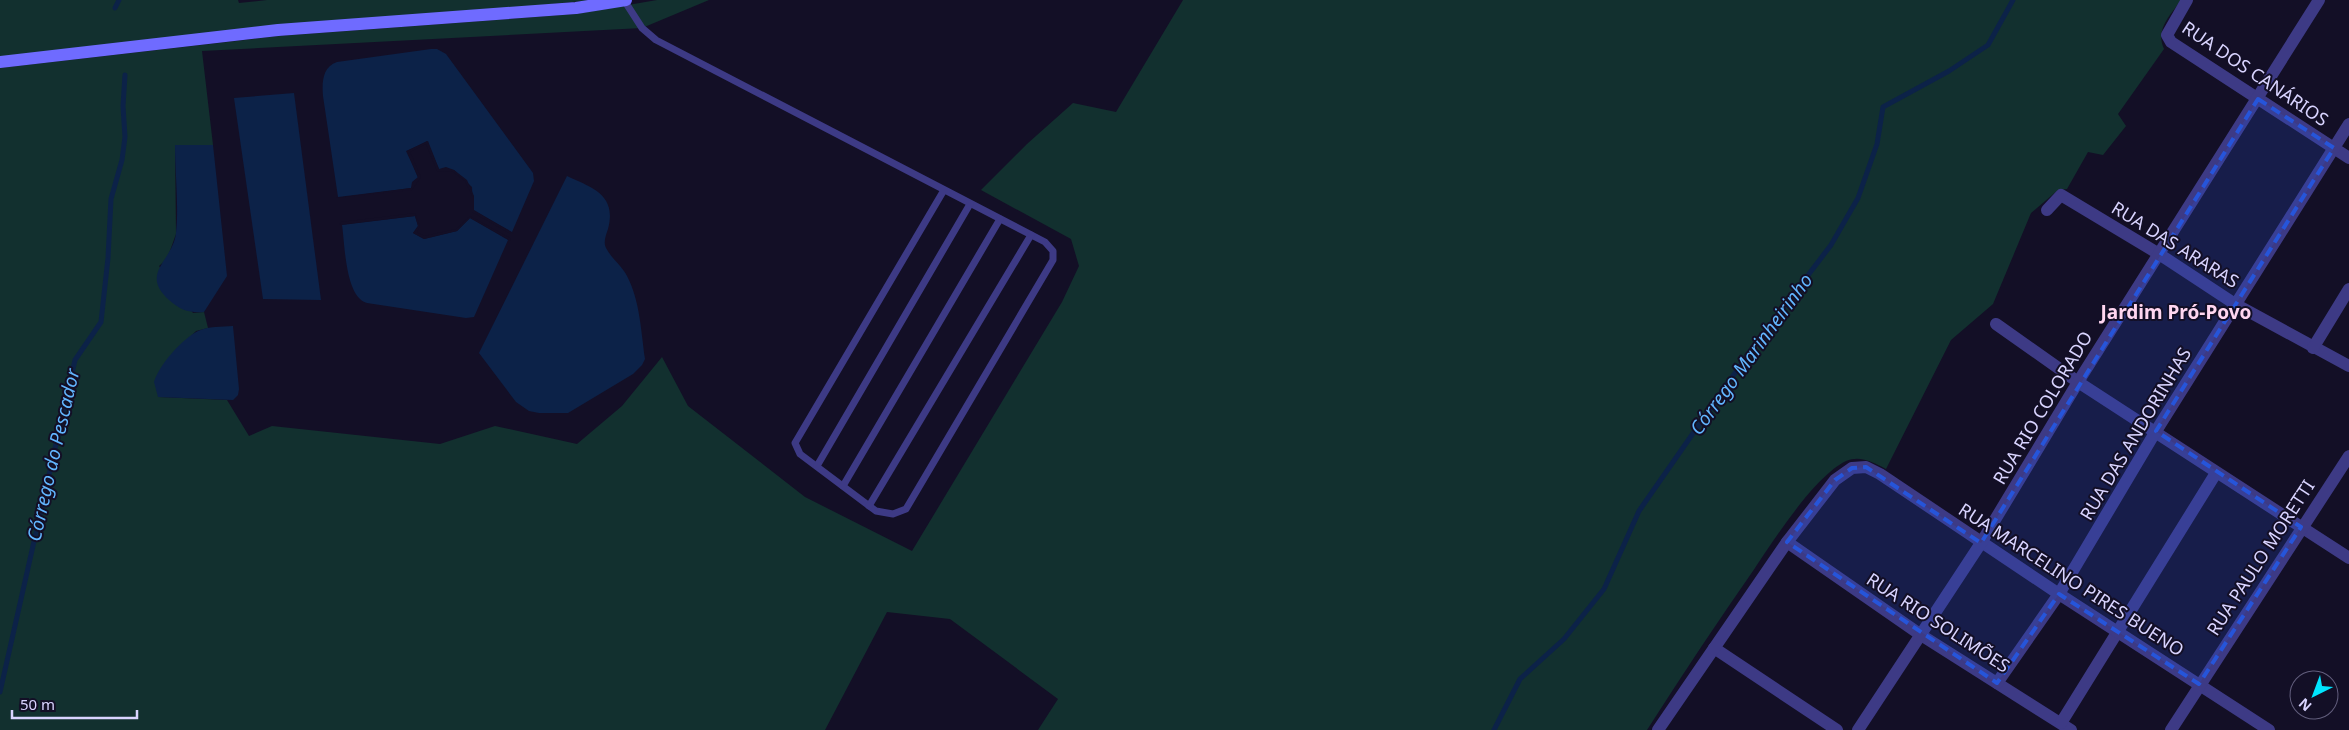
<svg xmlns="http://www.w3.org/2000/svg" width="2349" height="730" font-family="'Noto Sans',sans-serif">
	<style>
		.green { fill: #12302f }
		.water { fill: #0c2248 }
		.pier { fill: #130f26 }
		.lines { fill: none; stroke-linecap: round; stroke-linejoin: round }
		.stream { stroke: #0c2248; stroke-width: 5 }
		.service { stroke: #3d3a85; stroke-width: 7 }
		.minor { stroke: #3d3a85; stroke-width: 12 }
		.secondary { stroke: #6f6bff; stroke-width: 12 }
		.marked { fill: #2655da; fill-opacity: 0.2; stroke: #2655da; stroke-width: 4; stroke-dasharray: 10 6; stroke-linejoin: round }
		.labels { text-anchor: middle; stroke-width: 4; stroke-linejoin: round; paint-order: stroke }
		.street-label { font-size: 18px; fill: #d9d4ff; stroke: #130f26 }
		.neighbourhood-label { font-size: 19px; font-weight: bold; fill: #ffd6f0; stroke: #130f26 }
		.water-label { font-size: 19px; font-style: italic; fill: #62b6ff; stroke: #130f26 }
	</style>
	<rect width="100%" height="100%" fill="#130f26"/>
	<g class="green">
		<polygon points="0,0 238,0 239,3 267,0 593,0 0,57"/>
		<path d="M657,0H709L642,28L202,51L213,145H175L176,234L167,259L159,266L193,313L204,312L208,328L196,331L186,341L159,397L227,400L249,436L272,426L440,444L495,426L577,444L622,406L662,357L688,406L805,497L912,551L1062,302L1079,266L1071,239L981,190L1027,144L1073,103L1116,112L1183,0H2181C2170,16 2155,29 2164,49L2118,114L2126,126L2103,155L2088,152L2067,189L2058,190L2031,213L1993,304L1951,340L1886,469C1873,462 1860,455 1846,461C1815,476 1775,538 1755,568C1718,621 1682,675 1647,730H1038L1058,699L950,619L887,612L825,730H0V68L279,36L576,14Z"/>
	</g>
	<g class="water">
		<path d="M431,49H437L446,54L533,173L534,181L512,232L473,210L472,187L454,170L439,169L427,141L407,151L418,178L411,188L338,197L323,96C322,83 322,67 337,62Z"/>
		<polygon points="294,93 321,300 263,299 234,98"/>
		<path d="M175,145H213L227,276L204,312C189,313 180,310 169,300C139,273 173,261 176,233C179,206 175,173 175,145Z"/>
		<path d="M567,176C593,188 617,195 608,229C606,235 603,242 606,248C611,258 622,266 627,276C640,301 641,331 645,359L642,365L633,374L568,413H539L529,411L516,402L479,353Z"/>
		<path d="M415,216L418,226L413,233L424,239L457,231L470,218L508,240L474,317L466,318L367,303C345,297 345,244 342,225Z"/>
		<path d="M233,326L239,389L238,395L233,400L158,397L154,382C159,365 182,339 198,331C208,326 222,327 233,326Z"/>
	</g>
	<g class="pier">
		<polygon points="428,141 439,169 446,167 454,170 467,180 474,196 474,210 514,234 511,234 472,212 472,196 465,181 453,172 437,171 426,144 410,152 421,177 412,190 336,198 411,188 412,182 418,177 406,151"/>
		<polygon points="415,213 420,226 417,232 424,236 456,229 470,216 510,238 511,241 470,218 457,231 424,239 413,233 418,226 415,216 339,225 341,222"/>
	</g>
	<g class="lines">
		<g class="stream">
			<polyline points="115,8 119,0"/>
			<polyline points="0,692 75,360 101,322 108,258 111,199 122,160 125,137 123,106 125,75"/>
			<polyline points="1494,730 1520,679 1564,639 1604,589 1639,511 1751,350 1831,245 1858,198 1877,144 1883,107 1949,71 1988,45 2013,0"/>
		</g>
		<g class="service">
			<polyline points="624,0 642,28 656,40 1045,242 1053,251 1053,260 906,509 893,514 876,511 800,454 795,443 944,190"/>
			<polyline points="817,466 970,204"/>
			<polyline points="843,486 1000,219"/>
			<polyline points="869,506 1031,235"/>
		</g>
		<g class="minor">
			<polyline points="2187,0 2167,35 2171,42 2349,158"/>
			<polyline points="2047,210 2061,195 2159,254 2235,304 2349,366"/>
			<polyline points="1996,324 2078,382 2349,558"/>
			<polyline points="2313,348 2349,289"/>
			<polyline points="1787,542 1921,635 2071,730"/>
			<polyline points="1714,648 1837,730"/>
			<polyline points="1997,683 2059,594 2156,431 2349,124"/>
			<polyline points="2061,723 2216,473"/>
			<polyline points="1658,730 1787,542 1835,480 1852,468 1866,467 1880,474 2059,594 2269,730"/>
			<polyline points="1858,730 1981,543 2078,382 2319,0"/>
			<polyline points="2171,730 2349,456"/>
		</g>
		<polyline class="secondary" points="0,62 278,30 576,8 626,0"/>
	</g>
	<path class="marked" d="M2258,99L2334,148L2156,431L2301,527L2199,684L2059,594L1997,683L1787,542L1835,480L1852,468L1866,467L1981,543Z"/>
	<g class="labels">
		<g class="street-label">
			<text transform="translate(2255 74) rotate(34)" y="6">RUA DOS CANÁRIOS</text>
			<text transform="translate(2175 245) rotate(32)" y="6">RUA DAS ARARAS</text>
			<text transform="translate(2043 408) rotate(-59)" y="6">RUA RIO COLORADO</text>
			<text transform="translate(2136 434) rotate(-59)" y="6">RUA DAS ANDORINHAS</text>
			<text transform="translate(2261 558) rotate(-57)" y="6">RUA PAULO MORETTI</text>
			<text transform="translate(2071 580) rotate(33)" y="6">RUA MARCELINO PIRES BUENO</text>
			<text transform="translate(1938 623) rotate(33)" y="6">RUA RIO SOLIMÕES</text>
		</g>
		<g class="neighbourhood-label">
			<text x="2176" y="319">Jardim Pró-Povo</text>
		</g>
		<g class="water-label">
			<text transform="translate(1751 354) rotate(-54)" y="7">Córrego Marinheirinho</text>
			<text transform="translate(53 455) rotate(-77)" y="7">Córrego do Pescador</text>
		</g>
	</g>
	<g transform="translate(2314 695) rotate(222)"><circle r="24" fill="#130f26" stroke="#625e7d"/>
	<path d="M0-4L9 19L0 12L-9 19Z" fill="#00e5ff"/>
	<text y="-8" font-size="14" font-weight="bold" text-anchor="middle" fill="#d9d4ff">N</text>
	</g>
	<path d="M12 710v8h125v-8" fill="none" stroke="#d9d4ff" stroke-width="2.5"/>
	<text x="20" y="710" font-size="15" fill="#d9d4ff" stroke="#130f26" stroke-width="4" paint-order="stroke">50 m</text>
</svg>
